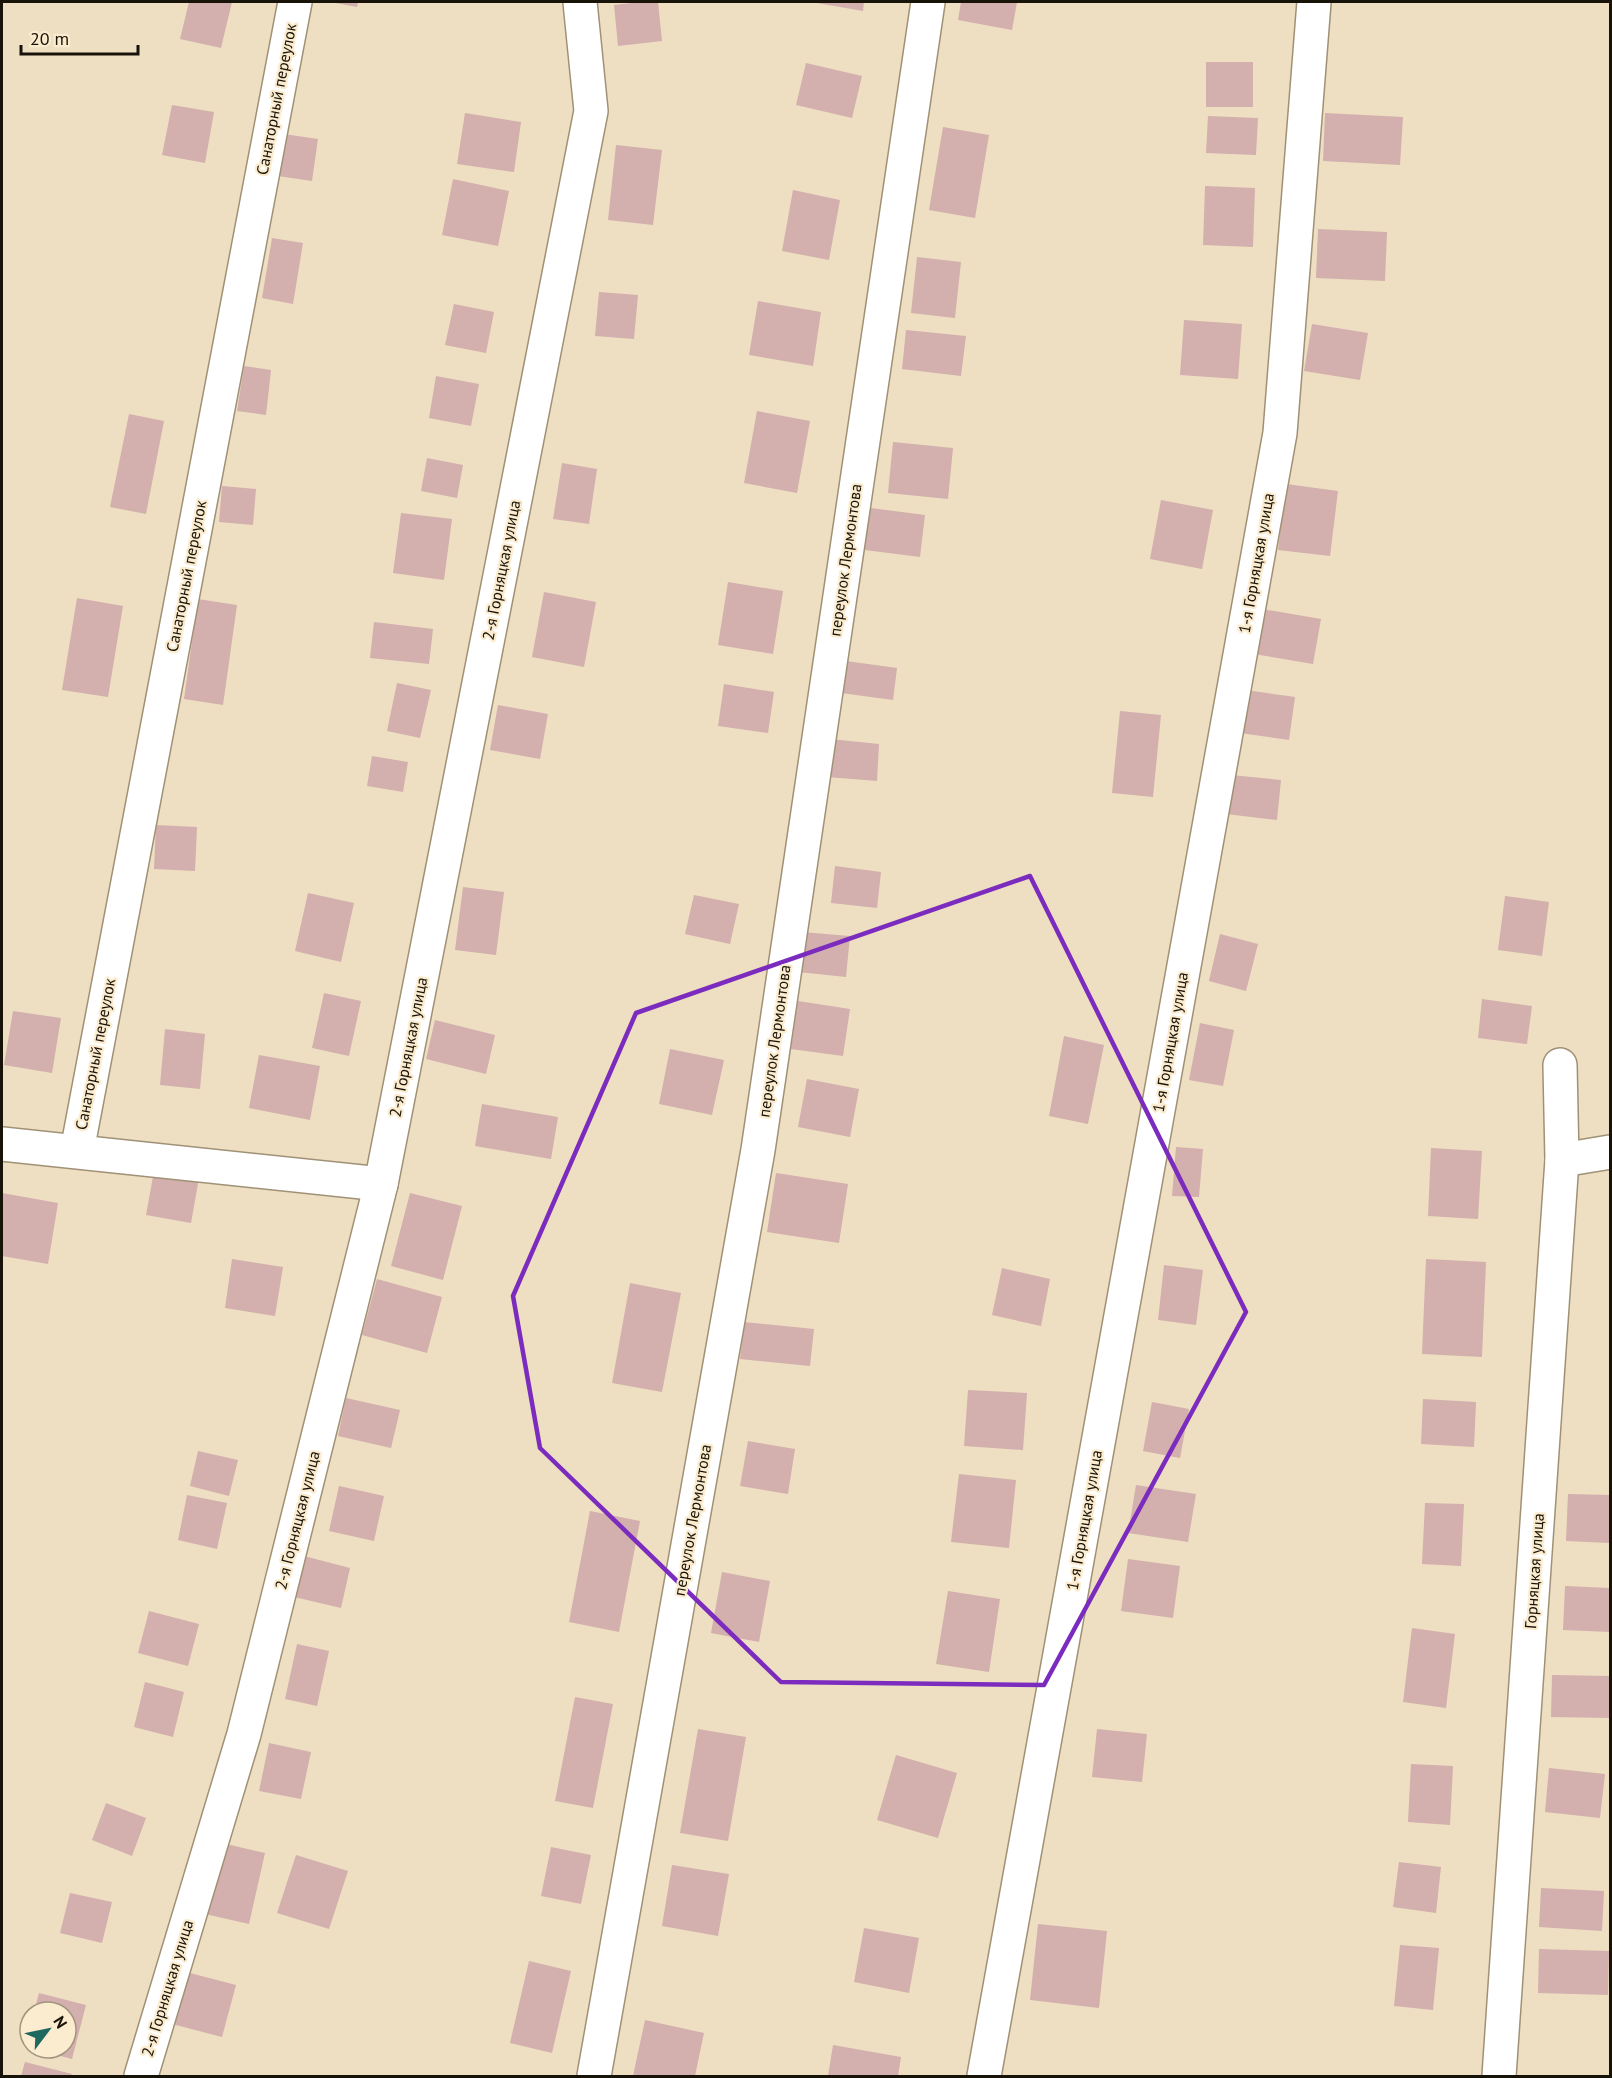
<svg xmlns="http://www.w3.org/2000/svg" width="1612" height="2078" font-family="'PT Sans',sans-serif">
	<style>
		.building { fill: #d3afad }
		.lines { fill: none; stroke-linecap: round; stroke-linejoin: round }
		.minor-casing { stroke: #a09176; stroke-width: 36 }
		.minor { stroke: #fff; stroke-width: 33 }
		.marked { fill: none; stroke: #7b2cbf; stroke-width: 4.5; stroke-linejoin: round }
		.labels { text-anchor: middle; stroke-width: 4.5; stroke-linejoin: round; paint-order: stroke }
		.street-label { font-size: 16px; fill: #181309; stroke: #fceccf }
	</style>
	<rect width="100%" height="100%" fill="#eedfc2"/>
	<g class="building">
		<polygon points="189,2 232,2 221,48 180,39"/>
		<polygon points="330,2 358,2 357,7"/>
		<polygon points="641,2 658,2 662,41 618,46 614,5"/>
		<polygon points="811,2 864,2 863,11"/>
		<polygon points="961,2 1017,2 1012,30 958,20"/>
		<rect x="1206" y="62" width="47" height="45"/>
		<polygon points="806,63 862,76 852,118 796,105"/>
		<polygon points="172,105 214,112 205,163 162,155"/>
		<polygon points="465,113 521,122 514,172 457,164"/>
		<polygon points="1325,113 1403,117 1400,165 1323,161"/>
		<polygon points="1208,116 1258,118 1256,155 1206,153"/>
		<polygon points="943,127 989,135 975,218 929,210"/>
		<polygon points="277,133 318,139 312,181 271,175"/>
		<polygon points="616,145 662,150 653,225 608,220"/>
		<polygon points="453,179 509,191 498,246 442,235"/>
		<polygon points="1205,186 1255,188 1253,247 1203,245"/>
		<polygon points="793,190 840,200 829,260 782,251"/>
		<polygon points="1318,229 1387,232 1385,281 1316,278"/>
		<polygon points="272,238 303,243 293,304 262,298"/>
		<polygon points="917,257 961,262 955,318 911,313"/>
		<polygon points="599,292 638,295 634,339 595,336"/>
		<polygon points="758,301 821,312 813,366 749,355"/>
		<polygon points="454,304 494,312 486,353 445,345"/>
		<polygon points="1184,320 1242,324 1238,379 1180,375"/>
		<polygon points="1312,324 1368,333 1360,380 1304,371"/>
		<polygon points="906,330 966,336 961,376 902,369"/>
		<polygon points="244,366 271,370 266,415 237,411"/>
		<polygon points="436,376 479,384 471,426 429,418"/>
		<polygon points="757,411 810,421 797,493 744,483"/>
		<polygon points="129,414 164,421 146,514 110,507"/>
		<polygon points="893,442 953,448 948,499 888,493"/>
		<polygon points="427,458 463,465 457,498 421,491"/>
		<polygon points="562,463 597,469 589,524 553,519"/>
		<polygon points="1286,484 1338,491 1330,556 1278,550"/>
		<polygon points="222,486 256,489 253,525 219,522"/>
		<polygon points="1161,500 1213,510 1202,569 1150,559"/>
		<polygon points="863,507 925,515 920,557 857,549"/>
		<polygon points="401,513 452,519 444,580 393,573"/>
		<polygon points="728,582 783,591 773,654 718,645"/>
		<polygon points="544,592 596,602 584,667 532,657"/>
		<polygon points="77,598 123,606 108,697 62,690"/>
		<polygon points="198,599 237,605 223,705 184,699"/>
		<polygon points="1262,609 1321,619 1313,664 1254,654"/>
		<polygon points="374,622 433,629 429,664 370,658"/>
		<polygon points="839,660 897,668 893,700 834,692"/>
		<polygon points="397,683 431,690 420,738 387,731"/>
		<polygon points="724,684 774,692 768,733 718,726"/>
		<polygon points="1246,690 1295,697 1289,740 1240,733"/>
		<polygon points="498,705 548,714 540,759 490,750"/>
		<polygon points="1120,711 1161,715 1153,797 1112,793"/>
		<polygon points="830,739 879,744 877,781 827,777"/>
		<polygon points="372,756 408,762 403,792 367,786"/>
		<polygon points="1231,775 1281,780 1277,820 1226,814"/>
		<polygon points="156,825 197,827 195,871 154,869"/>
		<polygon points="835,866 881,872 877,908 831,903"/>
		<polygon points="463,887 504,892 496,955 455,950"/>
		<polygon points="308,893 354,903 341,962 295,951"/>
		<polygon points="694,895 739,904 730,944 685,934"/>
		<polygon points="1505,896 1549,902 1542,956 1498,950"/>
		<polygon points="802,932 850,936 846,977 798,972"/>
		<polygon points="1220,934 1258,944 1246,991 1209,981"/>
		<polygon points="324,993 361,1001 349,1056 312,1048"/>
		<polygon points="1482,999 1532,1006 1527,1044 1478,1038"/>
		<polygon points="798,1001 850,1009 843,1056 791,1049"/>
		<polygon points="13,1011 61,1018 52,1073 4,1065"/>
		<polygon points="435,1020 495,1035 486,1074 426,1059"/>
		<polygon points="1200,1023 1234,1030 1223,1086 1189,1080"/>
		<polygon points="165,1029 205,1034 200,1089 160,1085"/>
		<polygon points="1064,1036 1104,1045 1088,1124 1049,1116"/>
		<polygon points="670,1049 724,1060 712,1115 659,1104"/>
		<polygon points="259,1055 320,1066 310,1120 249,1108"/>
		<polygon points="807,1079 859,1089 850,1137 798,1127"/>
		<polygon points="482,1104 558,1117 551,1159 475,1146"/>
		<polygon points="1176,1147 1203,1149 1199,1197 1172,1196"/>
		<polygon points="1431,1148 1482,1151 1478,1219 1428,1216"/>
		<polygon points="154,1171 199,1178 191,1223 146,1215"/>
		<polygon points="776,1173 848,1184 839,1243 767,1232"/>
		<polygon points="2,1193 58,1203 48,1264 2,1256"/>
		<polygon points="410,1193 462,1206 443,1280 391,1266"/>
		<polygon points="232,1259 283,1267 275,1316 225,1308"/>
		<polygon points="1426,1259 1486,1262 1482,1357 1422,1354"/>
		<polygon points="1164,1265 1203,1270 1196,1325 1158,1320"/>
		<polygon points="1002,1268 1050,1279 1041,1326 992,1315"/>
		<polygon points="377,1279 442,1297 427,1353 362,1335"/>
		<polygon points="630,1283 681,1293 662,1392 612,1383"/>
		<polygon points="744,1322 814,1329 810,1366 740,1359"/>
		<polygon points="968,1390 1027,1393 1023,1450 964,1446"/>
		<polygon points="346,1398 400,1410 391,1448 338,1436"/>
		<polygon points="1423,1399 1476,1402 1474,1447 1421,1444"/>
		<polygon points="1152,1402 1189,1409 1180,1458 1143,1451"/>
		<polygon points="748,1441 795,1449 788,1494 740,1486"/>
		<polygon points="198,1451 238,1460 229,1496 190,1486"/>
		<polygon points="959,1474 1016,1480 1009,1548 951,1542"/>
		<polygon points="1136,1485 1196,1494 1188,1542 1128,1533"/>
		<polygon points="339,1486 384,1496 374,1541 329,1531"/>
		<polygon points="1568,1494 1610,1495 1610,1543 1566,1541"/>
		<polygon points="187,1495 227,1503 217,1549 178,1540"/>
		<polygon points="1425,1503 1464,1504 1461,1566 1422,1564"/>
		<polygon points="590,1511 640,1521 619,1632 569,1622"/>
		<polygon points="300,1555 350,1568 341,1608 290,1596"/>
		<polygon points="1128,1559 1180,1566 1173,1618 1121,1611"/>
		<polygon points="722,1572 770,1581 759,1642 711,1633"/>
		<polygon points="1565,1586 1610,1588 1610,1632 1563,1630"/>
		<polygon points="948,1591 1000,1599 989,1672 936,1664"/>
		<polygon points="149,1611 199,1624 188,1666 138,1653"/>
		<polygon points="1412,1628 1455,1634 1446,1708 1403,1702"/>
		<polygon points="297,1644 329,1651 317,1706 285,1699"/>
		<polygon points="1552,1675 1610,1676 1610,1718 1551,1717"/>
		<polygon points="145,1682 184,1692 173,1737 134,1727"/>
		<polygon points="575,1697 613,1704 593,1808 555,1801"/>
		<polygon points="698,1729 746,1737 728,1841 680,1833"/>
		<polygon points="1097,1729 1147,1734 1142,1782 1092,1777"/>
		<polygon points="269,1743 311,1752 301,1799 259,1791"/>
		<polygon points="896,1755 957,1773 938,1838 877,1820"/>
		<polygon points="1411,1764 1453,1766 1450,1825 1408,1822"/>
		<polygon points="1549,1768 1605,1774 1600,1818 1545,1812"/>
		<polygon points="106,1803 146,1818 132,1856 92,1840"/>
		<polygon points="222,1843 265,1853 249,1924 205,1914"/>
		<polygon points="551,1847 591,1855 581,1904 541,1896"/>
		<polygon points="296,1855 348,1871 329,1929 277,1913"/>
		<polygon points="1399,1862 1441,1867 1436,1913 1393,1907"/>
		<polygon points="672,1865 729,1874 718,1936 662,1926"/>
		<polygon points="1541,1888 1604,1891 1602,1931 1539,1927"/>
		<polygon points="70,1893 112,1902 102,1943 60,1933"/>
		<polygon points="1038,1924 1107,1931 1099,2008 1030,2000"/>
		<polygon points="864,1928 919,1938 909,1993 854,1982"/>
		<polygon points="1400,1945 1439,1948 1433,2010 1394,2006"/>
		<polygon points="1539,1949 1609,1951 1608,1995 1538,1993"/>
		<polygon points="529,1961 571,1971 552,2053 510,2043"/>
		<polygon points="186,1972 236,1985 222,2037 172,2024"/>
		<polygon points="39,1993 86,2005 72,2059 34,2049 66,2048 66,2012 34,2012"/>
		<polygon points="645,2020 704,2033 695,2076 633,2076"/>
		<polygon points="29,2029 30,2029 30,2048 25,2046"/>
		<polygon points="833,2045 901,2057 898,2076 828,2076"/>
		<polygon points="25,2062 72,2074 71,2076 21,2076"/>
	</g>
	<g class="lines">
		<g class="minor-casing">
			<g id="minor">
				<polyline points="2,1144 381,1184"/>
				<polyline points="77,1151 295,2"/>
				<polyline points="1562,1160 1610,1152"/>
				<polyline points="141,2076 244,1734 381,1184 591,111 580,2"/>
				<polyline points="594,2076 758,1150 928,2"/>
				<polyline points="984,2076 1280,433 1314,2"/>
				<polyline points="1499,2076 1562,1160 1560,1065"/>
			</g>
		</g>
		<use href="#minor" class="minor"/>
	</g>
	<path class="marked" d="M1030,876L1246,1312L1044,1685L781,1682L540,1448L513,1296L636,1013Z"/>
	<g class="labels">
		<g class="street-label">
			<text transform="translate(276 99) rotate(-79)" y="6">Санаторный переулок</text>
			<text transform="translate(845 560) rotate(-82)" y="6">переулок Лермонтова</text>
			<text transform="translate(1256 563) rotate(-80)" y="6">1-я Горняцкая улица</text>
			<text transform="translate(501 570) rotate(-79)" y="6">2-я Горняцкая улица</text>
			<text transform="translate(186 576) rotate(-79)" y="6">Санаторный переулок</text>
			<text transform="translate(774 1041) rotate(-82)" y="6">переулок Лермонтова</text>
			<text transform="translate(1170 1042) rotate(-80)" y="6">1-я Горняцкая улица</text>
			<text transform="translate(408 1047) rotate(-79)" y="6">2-я Горняцкая улица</text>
			<text transform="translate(95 1054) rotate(-79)" y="6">Санаторный переулок</text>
			<text transform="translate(297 1520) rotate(-76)" y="6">2-я Горняцкая улица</text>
			<text transform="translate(692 1520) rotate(-80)" y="6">переулок Лермонтова</text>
			<text transform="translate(1084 1520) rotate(-80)" y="6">1-я Горняцкая улица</text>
			<text transform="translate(1534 1571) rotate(-86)" y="6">Горняцкая улица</text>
			<text transform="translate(167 1988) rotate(-73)" y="6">2-я Горняцкая улица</text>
		</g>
	</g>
	<rect width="1612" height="2078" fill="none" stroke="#181309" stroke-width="6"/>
	<g transform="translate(48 2030) rotate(58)"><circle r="28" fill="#fceccf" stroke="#a19580" stroke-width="1.5"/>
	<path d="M0-4.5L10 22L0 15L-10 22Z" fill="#1f6860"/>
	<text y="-9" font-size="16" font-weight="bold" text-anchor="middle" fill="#181309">N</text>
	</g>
	<path d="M21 45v9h117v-9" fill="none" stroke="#181309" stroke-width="3"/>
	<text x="30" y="45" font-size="18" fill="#181309" stroke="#fceccf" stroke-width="4.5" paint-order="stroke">20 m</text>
</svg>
